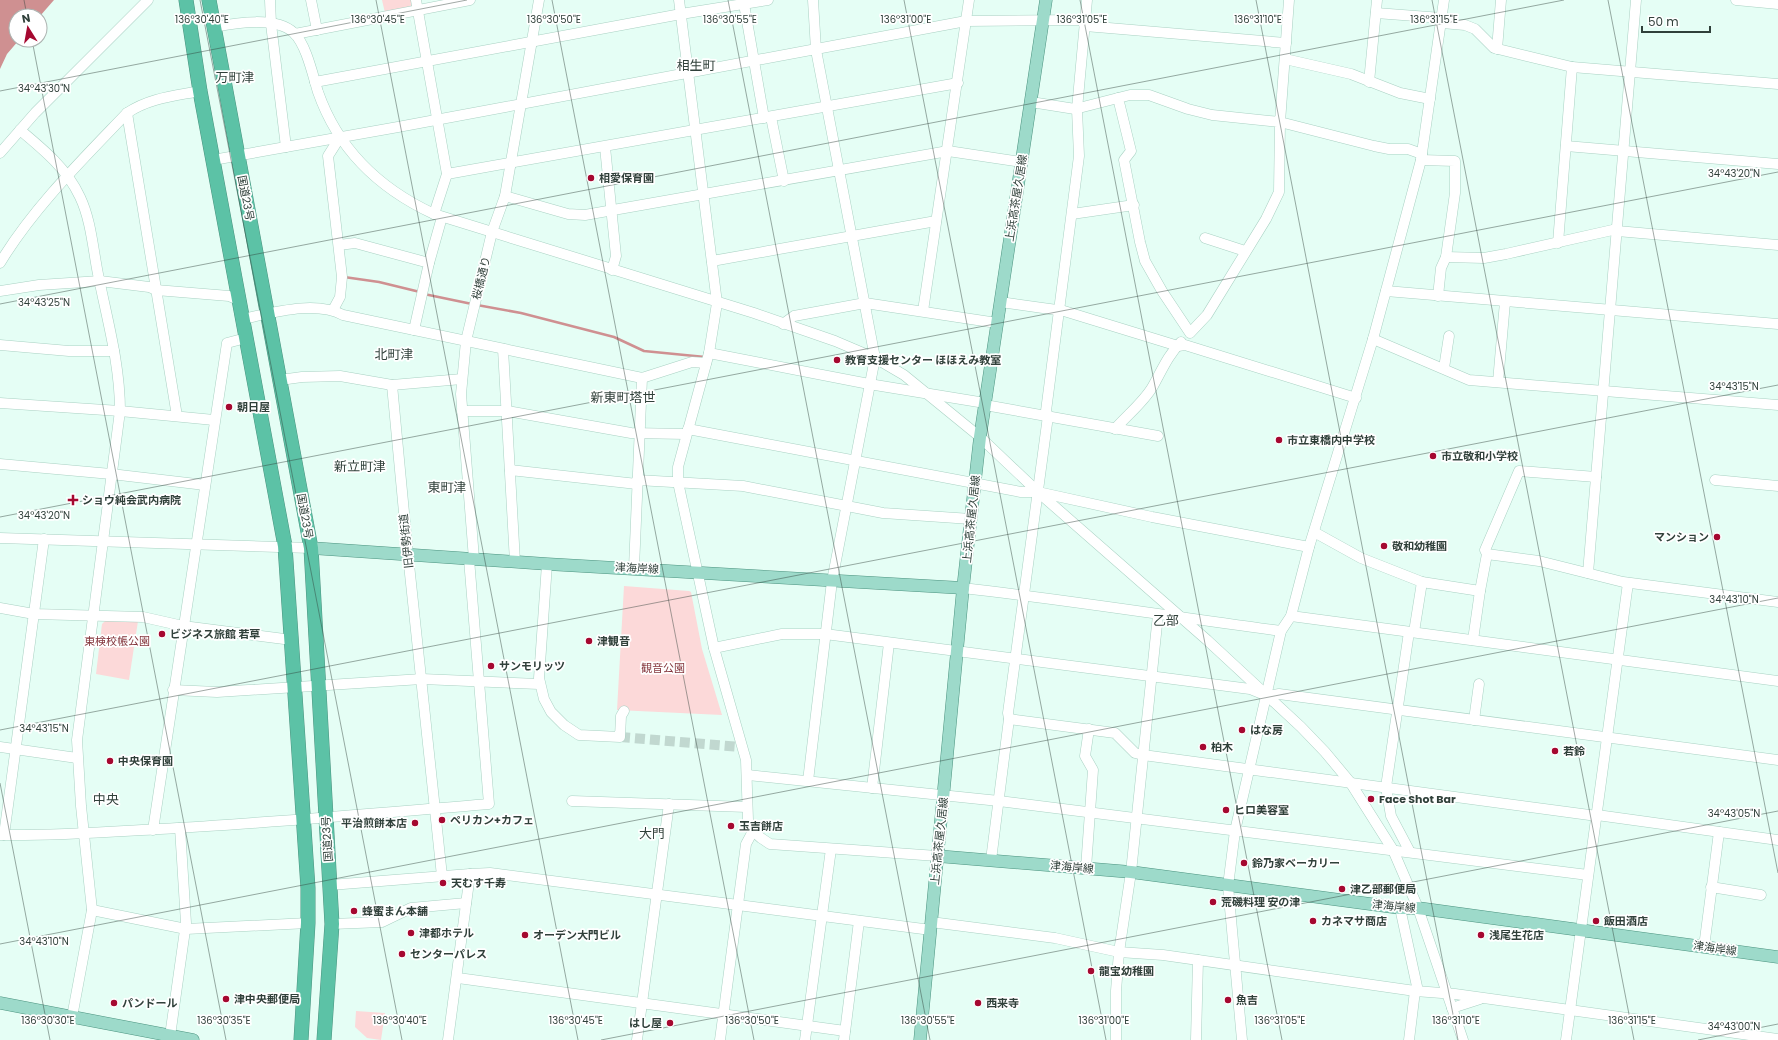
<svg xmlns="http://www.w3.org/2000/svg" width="1778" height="1040" font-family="Poppins,'Noto Sans JP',sans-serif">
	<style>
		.green { fill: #fcd9d9 }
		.water { fill: #cf9091 }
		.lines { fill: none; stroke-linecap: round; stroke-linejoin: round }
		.stream { stroke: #cf9091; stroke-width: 2.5 }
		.minor-tunnel { stroke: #c1d8d0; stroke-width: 10; stroke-dasharray: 10 5; stroke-linecap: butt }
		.minor-casing { stroke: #a9d1c3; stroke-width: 11 }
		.major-casing { stroke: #4d9480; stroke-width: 13 }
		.highway-casing { stroke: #4d9480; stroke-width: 15 }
		.minor { stroke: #fff; stroke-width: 10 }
		.major { stroke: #9ddaca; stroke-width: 12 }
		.highway { stroke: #5cc2a6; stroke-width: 14 }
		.ticks { fill: none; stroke: #30403a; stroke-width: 1; stroke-opacity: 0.45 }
		.poi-dot { fill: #a50830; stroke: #fff; stroke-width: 1.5 }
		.labels { text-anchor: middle; stroke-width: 3.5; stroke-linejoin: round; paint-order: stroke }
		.poi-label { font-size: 11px; font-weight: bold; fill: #30403a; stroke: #fff; text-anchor: start }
		.street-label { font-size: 11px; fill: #30403a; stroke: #fff }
		.park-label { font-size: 11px; fill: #84363d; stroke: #fff }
		.quarter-label { font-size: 13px; fill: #30403a; stroke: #fff }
		.ticks-label { font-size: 10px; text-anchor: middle; fill: #30403a; stroke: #fff; stroke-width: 3.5; stroke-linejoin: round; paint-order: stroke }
	</style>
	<rect width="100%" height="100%" fill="#e5fef5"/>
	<g class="green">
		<polygon points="382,0 412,0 413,4 410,8 385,13"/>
		<polygon points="624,586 689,591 691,592 702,649 722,715 617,710"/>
		<polygon points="105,621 138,621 129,680 96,674 102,624"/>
		<polygon points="356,1011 385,1013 381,1040 367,1038 355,1027"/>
	</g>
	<polygon class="water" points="0,0 54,0 40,16 16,16 16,40 19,40 7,54 0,69"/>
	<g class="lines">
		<g class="stream">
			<polyline points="344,277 379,282 420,292"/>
			<polyline points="424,294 472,304"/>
			<polyline points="477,305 521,313 614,337 644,351 705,357"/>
		</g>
		<polyline class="minor-tunnel" points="620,737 741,747"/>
		<g class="minor-casing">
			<g id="minor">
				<polyline points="270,0 271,24 286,147"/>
				<polyline points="311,0 317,30"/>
				<polyline points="416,0 447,174 434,214"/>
				<polyline points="679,0 717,303 709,353 678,467 678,482 714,648 746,760 748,820 753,831 761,838 770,844 937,856"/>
				<polyline points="1289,0 1280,122 1279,192 1266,219 1207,315 1190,333 1162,291 1145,261 1140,242 1124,160 1131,151 1118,98 1130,95 1149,95 1188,109 1212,115 1280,122 1374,146 1389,149 1408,149 1422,154"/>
				<polyline points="1736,0 1778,4"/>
				<polyline points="744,4 764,118"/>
				<polyline points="1376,13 1442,18"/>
				<polyline points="1442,23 1465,25 1475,29 1494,48 1572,67 1778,84"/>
				<path d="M214,27C236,23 276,16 294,33C306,44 313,76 318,92C338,149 380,189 434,214L754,313L835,341L875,358L904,375L980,437L1038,492L1207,640L1301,727L1325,752L1350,782L1393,850L1418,908L1463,1040"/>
				<polyline points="295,34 470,0"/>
				<polyline points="1497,49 1501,0"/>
				<polyline points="1285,59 1351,74 1400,93 1430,99"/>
				<polyline points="315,82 681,14 768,0"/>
				<polyline points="1369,82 1377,0"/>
				<polyline points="1031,102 1075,109 1118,98"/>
				<polyline points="127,113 177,416"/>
				<polyline points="771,117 784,181"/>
				<path d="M20,130C44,150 67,169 80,197C91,220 93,249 98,274C107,319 120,364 120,411L77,740L81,806L92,910L72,1017"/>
				<polyline points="1566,146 1778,164"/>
				<polyline points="605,147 616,256 612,270"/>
				<polyline points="0,153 35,113 148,0"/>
				<polyline points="213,160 398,127 966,21 1082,20 1085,26 1286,43"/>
				<polyline points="1421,160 1455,161 1455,193 1446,257 1441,268 1438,296"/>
				<polyline points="447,174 958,83"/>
				<polyline points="505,196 568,214 585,215 948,151 1021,162"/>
				<polyline points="1072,214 1134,205"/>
				<polyline points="1617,231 1778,245"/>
				<polyline points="1205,238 1245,251"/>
				<polyline points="1558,243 1572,67"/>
				<polyline points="339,245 355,243 429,263 414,330"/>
				<polyline points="1446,257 1484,258 1506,254 1617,229"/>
				<polyline points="712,261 936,221"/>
				<path d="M0,263C33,208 83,159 127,113C149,98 174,96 200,91"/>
				<polyline points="429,263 442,217"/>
				<polyline points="0,291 39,285 100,281 149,287 156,290 229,296 238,300"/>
				<polyline points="1386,291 1778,324"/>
				<polyline points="1000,302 1064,311 1178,346 1185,345 1356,398"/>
				<polyline points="333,310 340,297 342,277 328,156 340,137"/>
				<polyline points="923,311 969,0"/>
				<path d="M242,319C272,313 315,300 343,315L642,378L692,362L706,363"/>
				<polyline points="783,324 794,316 865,303 997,323"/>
				<polyline points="1373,339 1469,380 1778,405"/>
				<polyline points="0,345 69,351 114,351"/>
				<polyline points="503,349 515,562"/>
				<polyline points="709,353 869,384 985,403"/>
				<polyline points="1444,368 1449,336"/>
				<polyline points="280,380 302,377 340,376 392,385 462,379"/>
				<polyline points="1498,382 1505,302"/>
				<polyline points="392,385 408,555 442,876"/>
				<polyline points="0,403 120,411 214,420"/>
				<polyline points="985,405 1158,436"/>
				<polyline points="462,411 507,411 631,433 686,434"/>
				<polyline points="688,429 1021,492 1038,492 1152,517 1309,547"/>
				<path d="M1115,429C1127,415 1144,402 1153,386C1162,370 1168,355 1181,342"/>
				<polyline points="0,464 111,474 205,485"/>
				<polyline points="510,470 637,484"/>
				<polyline points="637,480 743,486 883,513 971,519"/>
				<polyline points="1715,480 1778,486"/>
				<polyline points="1314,532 1361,558 1422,582 1480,591 1487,554 1485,550 1519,471 1596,477"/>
				<polyline points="0,538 311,548"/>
				<polyline points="1487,554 1539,561 1623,582 1778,602"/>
				<polyline points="474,559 461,394 466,341 492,232 505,196 539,0"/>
				<polyline points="547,564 539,678 544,699 551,712 564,725 579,735 620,737 621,716 624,711"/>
				<polyline points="634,568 642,378"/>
				<polyline points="1588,573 1636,0"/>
				<path d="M963,588C1069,600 1175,617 1281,631"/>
				<polyline points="0,608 34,614 143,617 183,626 292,640"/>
				<polyline points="1291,616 1778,681"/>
				<polyline points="1409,632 1386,787 1391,816 1410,852"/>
				<polyline points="1414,632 1422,582"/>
				<polyline points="1473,640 1480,591"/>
				<polyline points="714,648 782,634 825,634 1250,689 1267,696 1279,694 1778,760"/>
				<polyline points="173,690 217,692 422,679 539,684"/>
				<polyline points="1009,719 1115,733 1135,753 1143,755 1597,816"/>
				<polyline points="1474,720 1479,684"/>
				<polyline points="0,747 77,758"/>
				<polyline points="748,775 999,801 1588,875"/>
				<polyline points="808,781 832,581 875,358 816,50 813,0"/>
				<polyline points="872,788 889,643"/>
				<polyline points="572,801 747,807"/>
				<polyline points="1597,815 1778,840"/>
				<polyline points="153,830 227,343 246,338"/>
				<path d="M0,835C54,836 107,832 160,829C270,823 379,813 489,804L469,559"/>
				<polyline points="4,835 44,539"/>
				<polyline points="991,860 1009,719 1008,713 1048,416 1046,411 1079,156 1077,109 1087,0"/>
				<polyline points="1086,868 1093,770 1085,756 1089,729"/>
				<polyline points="330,885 470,874"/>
				<polyline points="1711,887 1761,895"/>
				<polyline points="1400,908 1418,991"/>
				<polyline points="92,910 186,929 308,923"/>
				<polyline points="931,922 1055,938 1119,952 1163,955 1415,991 1455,994 1778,1039"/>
				<polyline points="332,924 382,922 411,908 466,903"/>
				<polyline points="1704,947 1719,832"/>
				<polyline points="458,978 845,1031"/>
				<polyline points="1452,1008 1480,999"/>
				<polyline points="170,1036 186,923 180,828"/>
				<polyline points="448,1040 470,874 490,873 931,930"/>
				<polyline points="637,1040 669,804"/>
				<polyline points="720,1040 746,844 753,831"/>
				<polyline points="805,1040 831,849"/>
				<polyline points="844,1040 859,921"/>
				<polyline points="1116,1040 1116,991 1119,952 1131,872 1158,615"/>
				<polyline points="1196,1040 1198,960"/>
				<polyline points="1242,1040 1228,886 1235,831 1281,631 1291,616 1309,547 1373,339 1421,160 1444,0"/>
				<polyline points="1409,1040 1415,991"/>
				<polyline points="1566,1040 1628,583"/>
			</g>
		</g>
		<g class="major-casing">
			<g id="major">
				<polyline points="311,548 547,564 963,588"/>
				<polyline points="937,856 1131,872 1400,908 1418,908 1778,957"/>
				<polyline points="0,1003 193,1040"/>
				<polyline points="920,1040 963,588 980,437 1046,0"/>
			</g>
		</g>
		<g class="highway-casing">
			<g id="highway">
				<polyline points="186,0 200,91 285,546 308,888 308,923 301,1040"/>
				<polyline points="209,0 311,548 332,924 324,1040"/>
			</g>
		</g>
		<use href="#minor" class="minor"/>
		<use href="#major" class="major"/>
		<use href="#highway" class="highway"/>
	</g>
	<path class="ticks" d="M24,0L27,16M200,0L402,1040M376,0L578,1040M552,0L754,1040M728,0L930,1040M904,0L1106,1040M1080,0L1282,1040M1256,0L1458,1040M1432,0L1634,1040M1608,0L1778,873M32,40L226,1040M0,91L467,0M0,304L1564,0M0,517L1778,172M0,730L1778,385M0,783L50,1040M0,944L1778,598M601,1040L1778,811M1698,1040L1778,1024"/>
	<g class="poi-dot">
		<circle cx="591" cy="178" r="4"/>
		<circle cx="837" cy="360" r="4"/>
		<circle cx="229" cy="407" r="4"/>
		<circle cx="1279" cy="440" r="4"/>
		<circle cx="1433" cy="456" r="4"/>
		<path d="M71 494h4v4h4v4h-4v4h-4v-4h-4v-4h4z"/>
		<circle cx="1717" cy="537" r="4"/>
		<circle cx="1384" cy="546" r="4"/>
		<circle cx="162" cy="634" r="4"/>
		<circle cx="589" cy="641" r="4"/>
		<circle cx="491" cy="666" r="4"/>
		<circle cx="1242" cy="730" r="4"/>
		<circle cx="1203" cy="747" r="4"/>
		<circle cx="1555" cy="751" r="4"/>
		<circle cx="110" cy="761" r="4"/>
		<circle cx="1371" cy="799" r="4"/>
		<circle cx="1226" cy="810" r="4"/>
		<circle cx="442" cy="820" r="4"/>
		<circle cx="415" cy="823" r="4"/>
		<circle cx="731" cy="826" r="4"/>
		<circle cx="1244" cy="863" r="4"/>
		<circle cx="443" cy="883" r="4"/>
		<circle cx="1342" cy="889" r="4"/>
		<circle cx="1213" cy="902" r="4"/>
		<circle cx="354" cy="911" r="4"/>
		<circle cx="1313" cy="921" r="4"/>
		<circle cx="1596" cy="921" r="4"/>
		<circle cx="411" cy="933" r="4"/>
		<circle cx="525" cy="935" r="4"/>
		<circle cx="1481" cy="935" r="4"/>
		<circle cx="402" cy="954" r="4"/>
		<circle cx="1091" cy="971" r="4"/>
		<circle cx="226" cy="999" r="4"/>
		<circle cx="1228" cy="1000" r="4"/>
		<circle cx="114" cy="1003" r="4"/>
		<circle cx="978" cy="1003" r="4"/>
		<circle cx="670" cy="1023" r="4"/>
	</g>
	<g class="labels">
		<g class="poi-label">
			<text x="599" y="182">相愛保育園</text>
			<text x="845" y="364">教育支援センター ほほえみ教室</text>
			<text x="237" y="411">朝日屋</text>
			<text x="1287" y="444">市立東橋内中学校</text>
			<text x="1441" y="460">市立敬和小学校</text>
			<text x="82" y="504">ショウ純会武内病院</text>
			<text x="1709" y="541" text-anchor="end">マンション</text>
			<text x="1392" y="550">敬和幼稚園</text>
			<text x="170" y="638">ビジネス旅館 若草</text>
			<text x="597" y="645">津観音</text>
			<text x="499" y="670">サンモリッツ</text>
			<text x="1250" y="734">はな房</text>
			<text x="1211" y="751">柏木</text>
			<text x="1563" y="755">若鈴</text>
			<text x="118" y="765">中央保育園</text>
			<text x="1379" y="803">Face Shot Bar</text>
			<text x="1234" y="814">ヒロ美容室</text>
			<text x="450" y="824">ペリカン+カフェ</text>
			<text x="407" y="827" text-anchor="end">平治煎餅本店</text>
			<text x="739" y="830">玉吉餅店</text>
			<text x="1252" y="867">鈴乃家ベーカリー</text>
			<text x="451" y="887">天むす千寿</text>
			<text x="1350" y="893">津乙部郵便局</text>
			<text x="1221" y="906">荒磯料理 安の津</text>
			<text x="362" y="915">蜂蜜まん本舗</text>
			<text x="1321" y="925">カネマサ商店</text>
			<text x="1604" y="925">飯田酒店</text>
			<text x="419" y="937">津都ホテル</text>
			<text x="533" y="939">オーデン大門ビル</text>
			<text x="1489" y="939">浅尾生花店</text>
			<text x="410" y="958">センターパレス</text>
			<text x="1099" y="975">龍宝幼稚園</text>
			<text x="234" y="1003">津中央郵便局</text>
			<text x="1236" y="1004">魚吉</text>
			<text x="122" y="1007">パンドール</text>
			<text x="986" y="1007">西来寺</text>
			<text x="662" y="1027" text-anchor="end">はし屋</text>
		</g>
		<g class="street-label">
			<text transform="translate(246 198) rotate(79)" y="4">国道23号</text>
			<text transform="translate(1016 198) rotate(-81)" y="4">上浜高茶屋久居線</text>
			<text transform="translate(481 278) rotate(-76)" y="4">桜橋通り</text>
			<text transform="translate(305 516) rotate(80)" y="4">国道23号</text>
			<text transform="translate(971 519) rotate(-84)" y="4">上浜高茶屋久居線</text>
			<text transform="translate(406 541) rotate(-96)" y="4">旧伊勢街道</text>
			<text transform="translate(637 568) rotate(3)" y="4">津海岸線</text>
			<text transform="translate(327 839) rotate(-94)" y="4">国道23号</text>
			<text transform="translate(939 841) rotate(-84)" y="4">上浜高茶屋久居線</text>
			<text transform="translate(1072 867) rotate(5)" y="4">津海岸線</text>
			<text transform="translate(1394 906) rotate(5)" y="4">津海岸線</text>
			<text transform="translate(1715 948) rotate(8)" y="4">津海岸線</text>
		</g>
		<g class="park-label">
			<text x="117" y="645">東検校帳公園</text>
			<text x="663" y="672">観音公園</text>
		</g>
		<g class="quarter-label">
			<text x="696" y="70">相生町</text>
			<text x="235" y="82">万町津</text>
			<text x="394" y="359">北町津</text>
			<text x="623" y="402">新東町塔世</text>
			<text x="360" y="471">新立町津</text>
			<text x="447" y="492">東町津</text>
			<text x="1166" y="625">乙部</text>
			<text x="106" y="804">中央</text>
			<text x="652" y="838">大門</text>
		</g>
	</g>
	<g class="ticks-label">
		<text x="202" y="23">136°30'40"E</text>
		<text x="378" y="23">136°30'45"E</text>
		<text x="554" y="23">136°30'50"E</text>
		<text x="730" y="23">136°30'55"E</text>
		<text x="906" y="23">136°31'00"E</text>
		<text x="1082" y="23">136°31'05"E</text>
		<text x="1258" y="23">136°31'10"E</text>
		<text x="1434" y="23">136°31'15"E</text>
		<text x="44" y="92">34°43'30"N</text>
		<text x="1734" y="177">34°43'20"N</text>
		<text x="44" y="306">34°43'25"N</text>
		<text x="1734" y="390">34°43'15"N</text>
		<text x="44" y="519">34°43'20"N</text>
		<text x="1734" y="603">34°43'10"N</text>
		<text x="44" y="732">34°43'15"N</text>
		<text x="1734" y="817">34°43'05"N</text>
		<text x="44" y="945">34°43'10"N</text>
		<text x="48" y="1024">136°30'30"E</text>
		<text x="224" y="1024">136°30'35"E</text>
		<text x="400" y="1024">136°30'40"E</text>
		<text x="576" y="1024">136°30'45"E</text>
		<text x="752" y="1024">136°30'50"E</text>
		<text x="928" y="1024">136°30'55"E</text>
		<text x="1104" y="1024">136°31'00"E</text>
		<text x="1280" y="1024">136°31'05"E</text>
		<text x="1456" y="1024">136°31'10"E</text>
		<text x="1632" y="1024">136°31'15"E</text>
		<text x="1734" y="1030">34°43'00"N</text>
	</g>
	<g transform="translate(28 28) rotate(349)"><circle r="19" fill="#ffffff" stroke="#acb3b0"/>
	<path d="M0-3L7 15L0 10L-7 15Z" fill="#a50830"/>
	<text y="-6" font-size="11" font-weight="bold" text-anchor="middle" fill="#30403a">N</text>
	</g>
	<path d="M1642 26v6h68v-6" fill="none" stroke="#30403a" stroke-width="2"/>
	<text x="1648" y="26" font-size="12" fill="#30403a" stroke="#ffffff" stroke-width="3" paint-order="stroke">50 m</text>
</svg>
